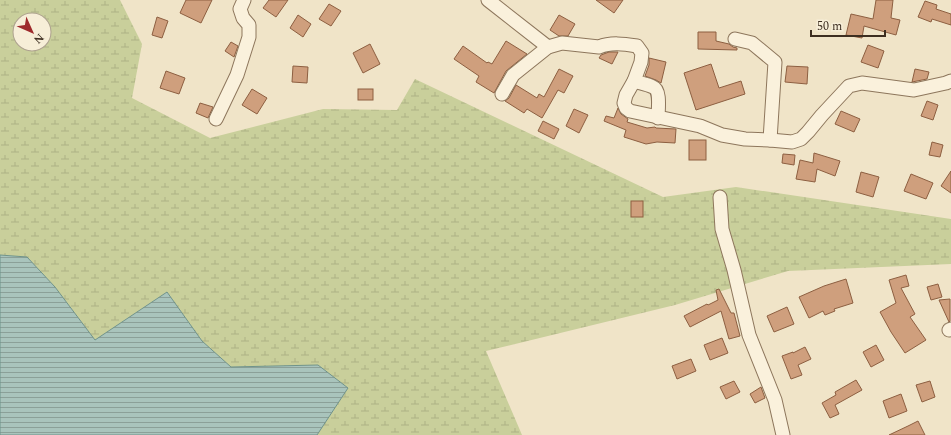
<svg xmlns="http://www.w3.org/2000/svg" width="951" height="435" font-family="Spectral,serif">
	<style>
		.wetland { fill: url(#wetland-marsh); fill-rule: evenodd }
		.water { fill: url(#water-rules); stroke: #6f938a }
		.building { fill: #cf9f7d; stroke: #8d5f41 }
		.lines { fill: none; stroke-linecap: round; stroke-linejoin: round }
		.minor-casing { stroke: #8d765c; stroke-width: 15 }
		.minor { stroke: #faf1dc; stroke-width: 13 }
	</style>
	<defs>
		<pattern id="wetland-marsh" width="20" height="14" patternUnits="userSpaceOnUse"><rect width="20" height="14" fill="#c9cf9b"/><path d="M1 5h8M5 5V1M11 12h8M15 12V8" fill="none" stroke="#aeb285"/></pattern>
		<pattern id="water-rules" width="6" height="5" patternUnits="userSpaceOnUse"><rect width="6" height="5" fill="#a9c4bc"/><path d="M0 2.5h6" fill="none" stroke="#8ba098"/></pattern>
	</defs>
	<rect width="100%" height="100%" fill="#f0e4c8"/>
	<path class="wetland" d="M0,0H120L142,44L132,98L210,138L323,109L397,110L415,79L663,197L736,187L951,219V264L788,271L675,305L486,351L522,435H317L348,388L318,365L231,367L202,341L167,292L95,340L55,287L27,257L0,255ZM20,20H44V44H20Z"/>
	<polygon class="water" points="0,255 27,257 55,287 95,340 167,292 202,341 231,367 318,365 348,388 317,435 0,435"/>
	<g class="building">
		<polygon points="186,0 212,0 201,23 180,13"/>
		<polygon points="269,0 288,0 276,17 263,8"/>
		<polygon points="596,0 623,0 614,13"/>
		<polygon points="876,0 893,0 891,18 900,20 896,35 864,26 862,38 846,35 851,14 873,19"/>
		<polygon points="925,1 937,5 936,9 951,14 951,25 932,19 931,22 918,17"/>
		<polygon points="329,4 341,11 331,26 319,19"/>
		<polygon points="298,15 311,24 303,37 290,28"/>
		<polygon points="559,15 575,24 568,36 559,36 550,30"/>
		<polygon points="157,17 168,21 162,38 152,35"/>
		<polygon points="698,32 716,32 716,41 729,44 733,47 737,48 737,50 698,49"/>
		<polygon points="506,41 527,54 506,71 494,93 476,82 479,76 454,59 463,46 487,63 488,62 492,64"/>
		<polygon points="231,42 238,46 234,57 225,51"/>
		<polygon points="370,44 380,64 363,73 353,53"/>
		<polygon points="868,45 884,51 878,68 861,62"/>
		<polygon points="609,52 618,52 612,64 599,58 601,55"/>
		<polygon points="649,58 666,62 661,83 656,80 645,76 649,65"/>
		<polygon points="711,64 719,88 741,81 745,94 696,110 684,73"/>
		<polygon points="293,66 308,67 307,83 292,82"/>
		<polygon points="787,66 808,67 807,84 785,82"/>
		<polygon points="559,69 573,76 564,93 558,90 542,118 527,109 524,113 505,101 509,98 516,85 537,98 539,94 544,97"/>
		<polygon points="915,69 929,72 927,79 912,82"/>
		<polygon points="166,71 185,78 179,94 160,88"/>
		<polygon points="252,89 267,98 257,114 242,105"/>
		<rect x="358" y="89" width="15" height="11"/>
		<polygon points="927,101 938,105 933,120 921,116"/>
		<polygon points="200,103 213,107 208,118 196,113"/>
		<polygon points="618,108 621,114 628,119 627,122 647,128 655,127 656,128 676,129 675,143 657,142 646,144 624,137 626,130 604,121 606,116 614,118"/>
		<polygon points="574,109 588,115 579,133 566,126"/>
		<polygon points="841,111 860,119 854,132 835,124"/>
		<polygon points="543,121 559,129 554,139 538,131"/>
		<rect x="689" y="140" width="17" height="20"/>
		<polygon points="932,142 943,145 940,157 929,155"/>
		<polygon points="814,153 840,161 835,176 817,169 815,182 796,179 800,160 813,163"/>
		<polygon points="783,154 795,155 794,165 782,163"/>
		<polygon points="951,171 951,193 941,186"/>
		<polygon points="861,172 879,177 873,197 856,192"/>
		<polygon points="911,174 933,183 926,199 904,191"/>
		<rect x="631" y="201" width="12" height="16"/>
		<polygon points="906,275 909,286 901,288 915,314 910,317 926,340 905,353 891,332 880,312 896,303 889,280"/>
		<polygon points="846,279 853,303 834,309 835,311 825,315 823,311 809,318 799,297 824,286"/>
		<polygon points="938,284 942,297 931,300 927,287"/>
		<polygon points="719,289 731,313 734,313 740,336 729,339 721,311 690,327 684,316 707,304 708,305 718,300 716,290"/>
		<polygon points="950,299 950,321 949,322 939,300"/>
		<polygon points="787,307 794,324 774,332 767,316"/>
		<polygon points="722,338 728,353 710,360 704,345"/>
		<polygon points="876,345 884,360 871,367 863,352"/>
		<polygon points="805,347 811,359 798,365 802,375 791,379 782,356 793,352 793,353"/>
		<polygon points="691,359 696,371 677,379 672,366"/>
		<polygon points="856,380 862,390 835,405 839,414 830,418 822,403 836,395 835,392"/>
		<polygon points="734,381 740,392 726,399 720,387"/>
		<polygon points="930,381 935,397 922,402 916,385"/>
		<polygon points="761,387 765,398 755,403 750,394"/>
		<polygon points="901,394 907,411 889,418 883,401"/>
		<polygon points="918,421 925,435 889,435 908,426"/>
	</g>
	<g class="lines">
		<g class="minor-casing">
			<g id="minor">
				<polyline points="488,0 548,47"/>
				<polyline points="735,39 752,43 775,62 770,140"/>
				<polyline points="634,81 626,95 624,103 626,108 630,111 700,126 722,135 745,139 770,140 792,142 801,139 808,132 822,115 849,86 862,83 914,90 946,83 951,81"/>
				<path d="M502,94L513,75L548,47L562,43L599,47C611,42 624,44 637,46L642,53L641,62L634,81C640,83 647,84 653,87C661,90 658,110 658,118"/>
				<polyline points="216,119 237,75 249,37 249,25 243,18 240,9 244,0"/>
				<polyline points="720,197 722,229 734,270 749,335 775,400 783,435"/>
				<polyline points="949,330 951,329"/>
			</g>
		</g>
		<use href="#minor" class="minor"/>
	</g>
	<g transform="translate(32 32) rotate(135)"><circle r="19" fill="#f7eed8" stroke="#ada18e"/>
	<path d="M0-3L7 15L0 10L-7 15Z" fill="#9e2a2b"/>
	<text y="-6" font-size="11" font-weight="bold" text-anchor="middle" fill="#3d2e20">N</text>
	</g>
	<path d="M811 30v6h74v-6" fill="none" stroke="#3d2e20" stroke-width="2"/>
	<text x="817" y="30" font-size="12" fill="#3d2e20" stroke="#f7eed8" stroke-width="3" paint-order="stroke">50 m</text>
</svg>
